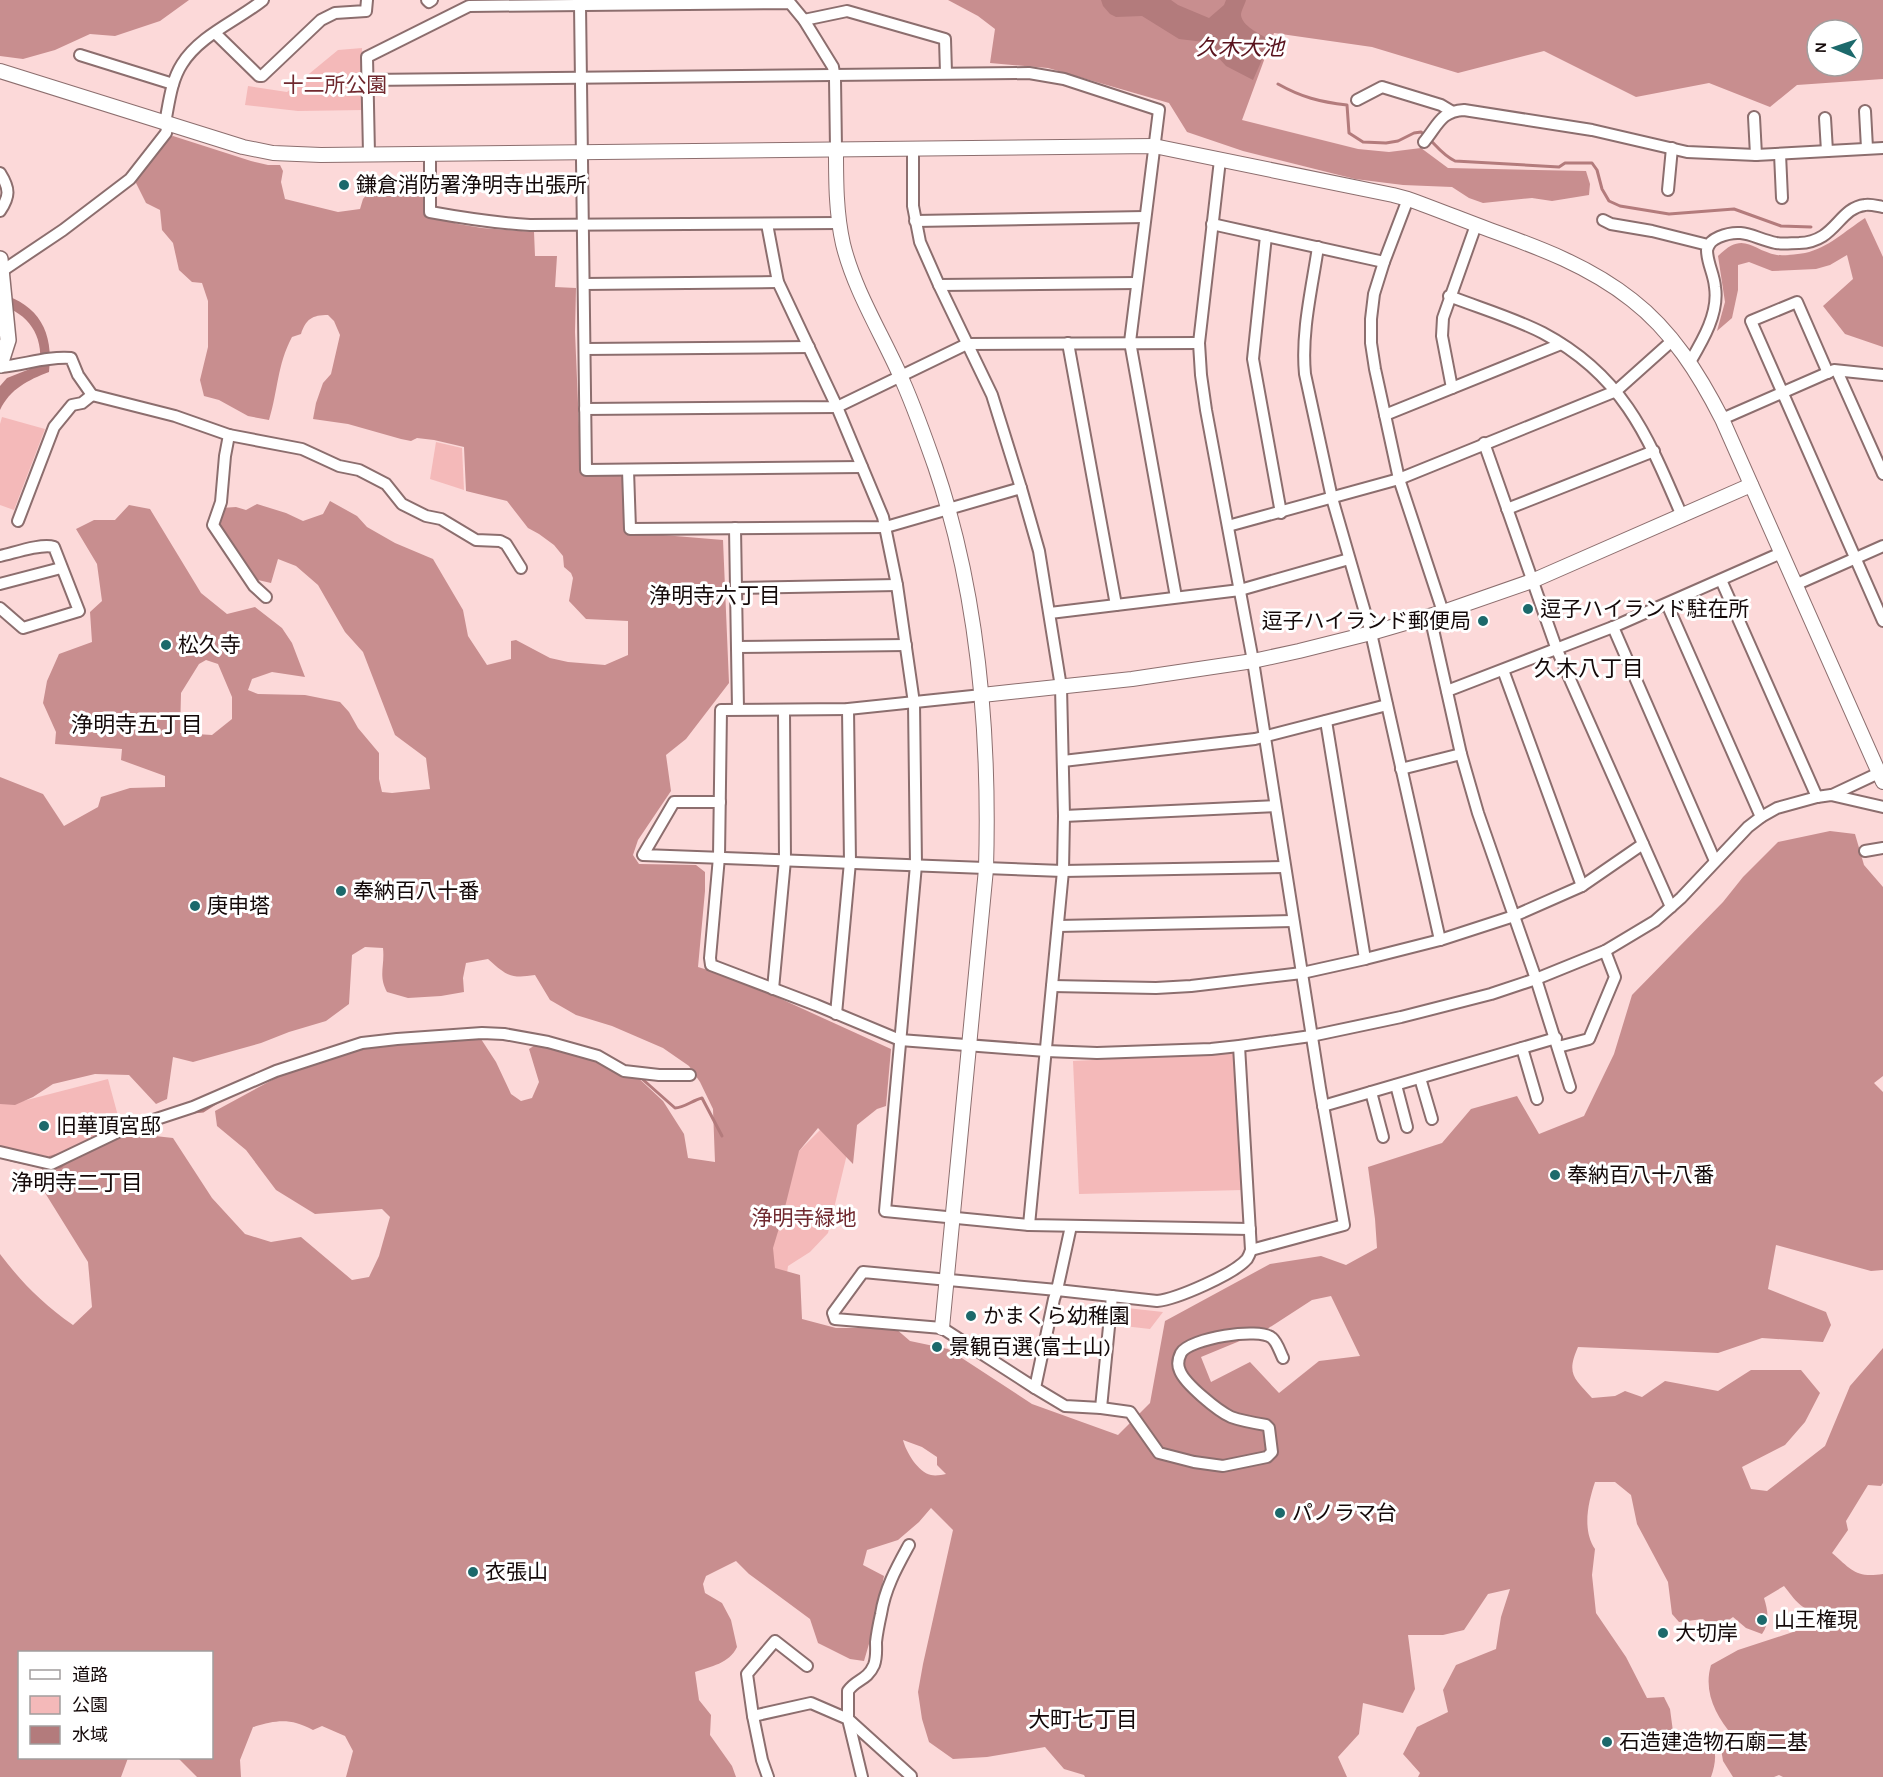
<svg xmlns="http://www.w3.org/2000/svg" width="1883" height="1777" font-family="Karla,'Noto Sans JP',sans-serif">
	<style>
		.green { fill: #f4b9b9 }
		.forest { fill: #c88e8f; fill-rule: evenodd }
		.water { fill: #b37b7c }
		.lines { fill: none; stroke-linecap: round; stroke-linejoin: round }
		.stream { stroke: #b37b7c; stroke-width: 3 }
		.minor-casing { stroke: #8c6e6e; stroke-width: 14 }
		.tertiary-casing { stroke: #8c6e6e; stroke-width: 16 }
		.secondary-casing { stroke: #8c6e6e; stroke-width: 18 }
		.minor { stroke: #fff; stroke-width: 10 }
		.tertiary { stroke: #fff; stroke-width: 14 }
		.secondary { stroke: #fff; stroke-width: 15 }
		.poi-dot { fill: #1c696b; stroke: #fff; stroke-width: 2 }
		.labels { text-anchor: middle; stroke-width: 6; stroke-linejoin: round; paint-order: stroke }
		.park-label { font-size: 21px; fill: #70292f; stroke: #fff }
		.poi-label { font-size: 21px; fill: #140909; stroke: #fff; text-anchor: start }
		.water-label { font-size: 22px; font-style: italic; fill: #59131d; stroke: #fff }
		.neighbourhood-label { font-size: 22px; fill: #140909; stroke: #fff }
	</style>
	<rect width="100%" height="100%" fill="#fcd9d9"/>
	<g class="green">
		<polygon points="362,48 362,80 364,110 298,111 245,105 248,86 287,92 338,50"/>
		<polygon points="2,417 45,429 14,510 0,505 0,424"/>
		<polygon points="436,442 462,448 464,490 430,479"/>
		<polygon points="1234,1053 1243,1190 1079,1194 1073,1061"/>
		<polygon points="108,1079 121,1127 56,1158 0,1147 0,1102 19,1102"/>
		<polygon points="825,1125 848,1150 828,1233 810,1252 788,1266 784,1296 785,1321 769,1241 795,1155"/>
		<polygon points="1118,1307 1163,1312 1150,1329 1115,1325"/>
	</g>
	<g class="forest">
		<polygon points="0,0 189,0 160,21 115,36 90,34 55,50 23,59 0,56"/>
		<path d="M948,0H1883V79L1797,85L1770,107L1709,83L1636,97L1544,51L1458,73L1372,47L1274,33L1242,120L1358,149L1389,152L1421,148L1448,168L1586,171L1590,184L1589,195L1552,201L1532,198L1483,203L1469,198L1452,187L1403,185L1355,179L1243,151L1187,132L1169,103L1048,68L990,63L995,29L978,16ZM1817,30H1853V66H1817Z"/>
		<path d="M173,136L251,161L268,165H280L283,171L281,182L285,199L338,212L360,209L363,199L369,192H426L425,214L458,224L482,228L534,232L535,256H557L555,287L576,288L575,332L581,474L621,475L624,478L627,532L723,540L729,683L686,739L666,755L671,791L638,840L633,855L639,864L696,865L705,872V891L698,967L737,979L891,1049L886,1106L877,1109L857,1125L853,1164L818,1128L799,1151L783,1215L773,1248L775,1268L800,1275L802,1319L836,1328H895L910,1341L948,1349L1032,1404L1118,1435L1150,1403L1165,1321L1270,1264L1321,1256L1346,1265L1377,1248L1375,1219L1368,1167L1442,1143L1471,1109L1517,1096L1539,1134L1584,1116L1614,1054L1632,995L1723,902L1743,877L1778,842L1830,831L1855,834L1864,865L1883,887V1076L1874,1083L1883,1092V1270L1871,1271L1776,1245L1768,1289L1826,1312L1831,1325L1823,1342L1762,1338L1718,1353L1578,1347C1566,1374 1574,1378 1592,1398L1615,1396L1625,1391L1642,1397L1665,1381L1718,1391L1751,1370H1801L1820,1393L1805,1422L1785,1445L1742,1467L1751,1489L1767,1491L1825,1446L1850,1386L1883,1348V1483L1881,1486L1868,1485L1846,1521L1848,1530L1832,1553C1852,1570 1855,1578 1883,1574V1777H1783L1779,1775L1774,1777H1733L1723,1761L1721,1749L1733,1736C1716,1716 1703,1692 1711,1665L1738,1650L1796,1631H1816L1821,1614C1800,1609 1796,1601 1784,1586L1764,1598C1768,1611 1770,1622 1762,1634L1746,1628L1733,1617L1715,1630L1703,1619L1679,1622L1672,1614L1668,1582L1637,1524L1631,1495L1615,1482H1595C1588,1503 1582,1530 1595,1549L1592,1575L1596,1613L1626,1657L1647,1698L1664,1697L1670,1709L1674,1739L1676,1742C1681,1741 1685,1738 1690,1737C1719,1732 1718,1758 1711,1777H1418L1420,1773L1403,1754L1417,1727L1448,1712L1443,1690L1456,1665L1496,1649L1501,1617L1510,1589L1488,1594L1464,1630L1443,1635H1408L1415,1689L1403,1713L1363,1703L1359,1734L1338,1757L1347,1777H1085L1084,1775L1064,1769L1045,1747L987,1757L953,1759L929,1742L922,1719L918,1692L923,1664L953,1530L931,1508L919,1522L898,1540L867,1550L863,1565L884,1576L871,1637L864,1661L850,1659L818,1643L810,1619L749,1574L736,1561L706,1576L703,1584L705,1593L722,1603L731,1620L737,1647C729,1664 711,1666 695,1672L699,1700L711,1715L710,1735L732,1766L736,1777H346L353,1751L345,1736L322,1726L313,1730C290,1718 277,1720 253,1727L240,1760L241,1777H197L178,1758H212V1652H20V1758H128L121,1777H0V1254C22,1283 43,1304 73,1325L92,1307L88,1262L37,1180L49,1156L128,1133L173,1138L212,1198L245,1234L271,1242L301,1237L352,1280L369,1277L379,1256L390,1217L382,1209L315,1214L276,1190L246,1150L217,1126L215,1111L322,1053L429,1034L481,1039L496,1062L511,1094L521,1101L532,1098L539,1082L529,1049L540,1042L633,1073L663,1101L684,1134L688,1158L715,1162L713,1109L700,1082L689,1066L663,1048L612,1026L576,1015L550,1000L535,975C510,979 506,975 488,959L466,963L463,978L464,992L441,996L408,998L387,992C378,976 385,966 383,948L365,947L352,955L349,1004L326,1021L289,1032L261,1043L193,1062L173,1057L167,1099L156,1104L129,1075L95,1074L53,1084L33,1097L15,1105L0,1104V777L43,794L64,826L98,807L101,797L130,788L165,787V776L121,760L122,749L55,744L56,732L43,703L47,681L59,654L92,642L90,612L102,601L97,564L76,529L94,520H115L129,505L150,509L201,593L227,614L255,607L282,628L292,643L305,677L272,672L252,679L248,690L258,694L305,695L340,702L349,712L358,728L379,753V779L382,792L392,793L430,789L426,758L395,735L363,652L345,632L318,585L296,566L278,559L271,583L258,580L223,535L218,518L221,508L236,507L246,510L257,504L286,513L303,521L323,514L330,501L357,516L367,527L395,543L433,559L463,610L468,636L487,665L511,659V641L516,640L550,658L568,662L605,665L628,655V621L586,619L569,601L573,578L571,573L564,567L563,556L554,545L539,534L528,528L507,501L466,491L464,447L434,440L417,438L411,441L401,439L348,424L313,419L316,403L323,383L331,374L340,335L334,321L328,315C312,315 306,319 301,334L292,337C277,365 278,391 269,420L248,416L219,400L204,396L200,380L208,347V301L202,283L192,282L179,270L173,243L162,230L160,210L146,203L135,181L167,138ZM206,660L218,664L232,697V719L212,735L180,733L181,693L199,664ZM1331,1296L1360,1356L1319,1361L1279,1393L1250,1362L1211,1382L1201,1357L1264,1331L1312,1300ZM903,1440L922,1447L937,1457V1465L946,1474C942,1475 935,1476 931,1475C918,1472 906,1452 903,1440Z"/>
		<path d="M1865,218L1883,257V347L1845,334L1823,306L1853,279L1847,255L1830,265L1816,269L1772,271L1749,262L1738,265V290L1732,318L1717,331L1725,302L1718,256C1744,230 1751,250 1777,255C1785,256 1797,254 1805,253C1828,248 1845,231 1865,218Z"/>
	</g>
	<g class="water">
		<path d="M1101,0H1171L1178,5L1209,18L1224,5L1226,0H1246C1245,4 1241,11 1241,15C1242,26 1260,34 1268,39L1261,62L1253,80L1226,66L1204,42L1179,39L1142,16L1116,17L1110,14L1103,6Z"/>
		<path d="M0,294C39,304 54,333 49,372C28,380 10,389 0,410V386L7,378L40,365C43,335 29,314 0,305Z"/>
	</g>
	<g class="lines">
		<g class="stream">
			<path d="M1278,84C1301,97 1320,102 1347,105L1349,133L1363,142L1386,143L1398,141L1414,133L1421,132C1435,142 1439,153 1455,161L1559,167L1565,163H1592L1597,170L1602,189L1609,201L1620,206L1669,214L1734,209L1781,226L1811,227"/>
			<path d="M640,1077L675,1108C684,1108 693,1100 702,1098L722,1136"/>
			<polyline points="272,1078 285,1073"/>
			<polyline points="193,1112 203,1111 219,1101"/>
			<polyline points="133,1132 143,1130 161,1122"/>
			<polyline points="11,1160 48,1168"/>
			<polyline points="55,1167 60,1167 68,1161"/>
		</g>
		<g class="minor-casing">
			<g id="minor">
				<polyline points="427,0 429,2 432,0"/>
				<polyline points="580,5 586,470 862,467"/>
				<polyline points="804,20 847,11 945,39 946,73"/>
				<polyline points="215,33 259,76 262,76 321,20 335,13 366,11 367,0"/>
				<polyline points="80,55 173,84"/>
				<polyline points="367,80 1029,73 1064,79 1159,110 1130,342 1176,597"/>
				<polyline points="1357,100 1382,87 1441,105 1451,111"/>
				<polyline points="1865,111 1867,148"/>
				<polyline points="1754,117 1756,155"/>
				<polyline points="1825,118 1827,151"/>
				<path d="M165,123C169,103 171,81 182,64C200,35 237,21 263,0"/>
				<path d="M1424,142C1438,125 1441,111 1464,110L1592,130L1687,152L1756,155L1883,148"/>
				<polyline points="913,148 913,206 920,242 939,285 992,395 1021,488 1039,551 1061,687 1064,816 1063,871 1029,1225"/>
				<path d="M430,153V212C463,218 496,223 530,225L839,223"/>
				<polyline points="369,154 367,57 469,6 790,3 804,20 833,67 835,79 836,149"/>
				<polyline points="1780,154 1782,198"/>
				<polyline points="1220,160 1199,343 1201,375 1206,410 1253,661 1320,1088 1344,1225 1251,1250"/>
				<path d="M0,173C10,189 10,196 0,211"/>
				<polyline points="1668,190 1672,148"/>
				<polyline points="1408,199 1384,262 1374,294 1371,319 1371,343 1375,369 1399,479 1443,612"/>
				<polyline points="1603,220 1611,224 1652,231 1708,245"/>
				<polyline points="915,221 1145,217"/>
				<polyline points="767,224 778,282 837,407 883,517 897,585 914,703 916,865 885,1211 1029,1225 1250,1229"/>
				<polyline points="1212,224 1384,262"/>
				<polyline points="1266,236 1253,359 1281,513"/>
				<path d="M1318,247C1312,288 1301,332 1305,374L1332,498L1371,633L1440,940"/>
				<polyline points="2,271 63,230 130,179 166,133 168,124"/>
				<polyline points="584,284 778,282"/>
				<polyline points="939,285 1137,283"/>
				<path d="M1449,296C1480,308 1514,318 1543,333C1624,376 1648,437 1682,516"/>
				<polyline points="1068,343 1116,605"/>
				<polyline points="585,349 809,347"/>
				<path d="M1690,362C1703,340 1719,313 1715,287C1714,274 1707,263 1707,250C1709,243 1712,240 1719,237C1743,227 1753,238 1776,243C1783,244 1792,243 1799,243C1836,242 1838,208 1865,205C1870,204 1877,206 1883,207"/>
				<path d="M0,367C24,365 47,356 71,358L78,375L92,395L175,416L229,435L302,449L339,466L359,470L386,484L402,504L426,516L441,519L476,540L500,541L506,544L521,568"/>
				<polyline points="1837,371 1883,474"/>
				<polyline points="1828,373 1797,302 1751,321 1883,621"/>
				<polyline points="1452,388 1442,336 1443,318 1476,225"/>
				<polyline points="585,409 837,407 967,344 1199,343"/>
				<polyline points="1385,415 1561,344"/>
				<polyline points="1722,419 1834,370 1883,375"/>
				<polyline points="229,435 225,456 221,502 213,525 254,586 266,597"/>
				<polyline points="1484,443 1557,650 1671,907"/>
				<polyline points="628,470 630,529 886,527 1021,488"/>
				<polyline points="1507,509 1654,451"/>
				<polyline points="18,521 54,427 72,405 82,403 92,395"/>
				<polyline points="1228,526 1399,479 1616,391 1673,340"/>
				<polyline points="735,528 738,709"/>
				<path d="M0,556C14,553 41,543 54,547L79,611L23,628L0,608"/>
				<polyline points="1721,580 1817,797"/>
				<polyline points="0,584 61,568"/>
				<polyline points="1795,585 1883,546"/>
				<polyline points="736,588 897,585"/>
				<polyline points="1667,604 1761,817"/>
				<polyline points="1050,613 1240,590 1349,559"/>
				<polyline points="1430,616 1461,754 1478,813 1536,979 1570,1087"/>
				<polyline points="1613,627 1715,861"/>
				<polyline points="737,647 906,645"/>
				<polyline points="1503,670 1582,886"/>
				<polyline points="1447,691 1613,627 1781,553"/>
				<polyline points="982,695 848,709 721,710 719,857 710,958 711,965 816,1005 900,1040 1046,1051 1097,1053 1211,1049 1239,1046 1311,1036 1401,1017 1491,994 1536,979 1605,951 1655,921 1681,898 1748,827 1761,817 1777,808 1817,797 1831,795 1883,807"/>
				<polyline points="1326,721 1365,959"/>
				<polyline points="1063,761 1255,739 1387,705"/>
				<polyline points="1401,769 1461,754"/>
				<polyline points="1832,795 1883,771"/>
				<polyline points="720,802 674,802 643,855 1063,871 1284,867"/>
				<polyline points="1064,816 1275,806"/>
				<polyline points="1865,851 1883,848"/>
				<polyline points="1058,926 1293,921"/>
				<polyline points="1052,986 1156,988 1191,986 1302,973 1365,959 1440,940 1514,916 1582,886 1643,844"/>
				<polyline points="773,989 785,860 784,710"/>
				<polyline points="836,1014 850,862 848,709"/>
				<polyline points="1558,1047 1589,1039 1615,977 1605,951"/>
				<polyline points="1522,1048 1537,1099"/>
				<polyline points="1420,1078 1432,1119"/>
				<polyline points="1396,1085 1407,1127"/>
				<polyline points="1371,1092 1383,1137"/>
				<polyline points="1323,1106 1556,1038"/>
				<polyline points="0,1152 51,1164 120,1131 193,1107 276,1071 362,1043 397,1039 482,1033 504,1034 548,1042 598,1056 624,1071 659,1075 690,1075"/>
				<path d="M1071,1226L1057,1290L1054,1299L1035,1388L942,1328L835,1319L833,1313L863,1272L1057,1290L1157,1301C1177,1299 1234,1274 1247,1259C1249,1256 1250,1253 1251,1250L1239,1046"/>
				<polyline points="1035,1388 1065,1406 1101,1408 1112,1296"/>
				<path d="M1101,1408L1130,1412L1159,1453L1194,1462L1223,1466L1267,1457L1272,1452L1269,1428L1266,1425C1254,1423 1242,1421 1231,1417C1218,1411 1185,1384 1180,1371C1177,1365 1178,1359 1181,1353C1190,1338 1259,1327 1272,1338C1277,1342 1280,1352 1283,1358"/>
				<path d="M909,1545C897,1567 885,1588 881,1614C879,1623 877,1633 876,1642C876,1650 877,1657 874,1665C867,1681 856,1679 848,1691V1719L911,1776"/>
				<polyline points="753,1716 747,1674 775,1641 807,1666"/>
				<polyline points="768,1777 762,1760 753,1716 811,1703 848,1719 862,1777"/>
			</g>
		</g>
		<g class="tertiary-casing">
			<g id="tertiary">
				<path d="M0,71L243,147L273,153L321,155L1154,146L1393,195L1408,199C1436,209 1463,220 1490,230C1540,248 1589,266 1632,300C1672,331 1699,374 1722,419L1883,782"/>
				<path d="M836,149C836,181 836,213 843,244C854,289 880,331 899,373C913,403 924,435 935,466C979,595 990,733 986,869L942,1328"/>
				<polyline points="982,695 1132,679 1253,661 1299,651 1371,633 1443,612 1532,581 1751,485"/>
			</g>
		</g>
		<g class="secondary-casing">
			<polyline id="secondary" points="0,259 8,340 0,365"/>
		</g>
		<use href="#minor" class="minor"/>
		<use href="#tertiary" class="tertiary"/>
		<use href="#secondary" class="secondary"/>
	</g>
	<g class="poi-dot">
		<circle cx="344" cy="185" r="6"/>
		<circle cx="1528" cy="609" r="6"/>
		<circle cx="1483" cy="621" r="6"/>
		<circle cx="166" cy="645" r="6"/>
		<circle cx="341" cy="891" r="6"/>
		<circle cx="195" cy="906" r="6"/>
		<circle cx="44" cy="1126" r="6"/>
		<circle cx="1555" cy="1175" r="6"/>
		<circle cx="971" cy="1316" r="6"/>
		<circle cx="937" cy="1347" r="6"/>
		<circle cx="1280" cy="1513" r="6"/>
		<circle cx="473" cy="1572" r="6"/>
		<circle cx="1762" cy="1620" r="6"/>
		<circle cx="1663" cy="1633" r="6"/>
		<circle cx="1607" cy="1742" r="6"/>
	</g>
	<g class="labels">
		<g class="park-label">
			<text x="335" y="92">十二所公園</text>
			<text x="804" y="1225">浄明寺緑地</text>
		</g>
		<g class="poi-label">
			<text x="356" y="192">鎌倉消防署浄明寺出張所</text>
			<text x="1540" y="616">逗子ハイランド駐在所</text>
			<text x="1471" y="628" text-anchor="end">逗子ハイランド郵便局</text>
			<text x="178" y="652">松久寺</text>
			<text x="353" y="898">奉納百八十番</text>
			<text x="207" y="913">庚申塔</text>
			<text x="56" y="1133">旧華頂宮邸</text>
			<text x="1567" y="1182">奉納百八十八番</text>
			<text x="983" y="1323">かまくら幼稚園</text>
			<text x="949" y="1354">景観百選(富士山)</text>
			<text x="1292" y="1520">パノラマ台</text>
			<text x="485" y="1579">衣張山</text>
			<text x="1774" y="1627">山王権現</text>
			<text x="1675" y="1640">大切岸</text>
			<text x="1619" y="1749">石造建造物石廟二基</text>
		</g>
		<g class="water-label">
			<text x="1240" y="55">久木大池</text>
		</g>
		<g class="neighbourhood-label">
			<text x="715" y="603">浄明寺六丁目</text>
			<text x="1589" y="676">久木八丁目</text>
			<text x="137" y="732">浄明寺五丁目</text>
			<text x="77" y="1190">浄明寺二丁目</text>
			<text x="1083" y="1727">大町七丁目</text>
		</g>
	</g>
	<rect x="18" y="1651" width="195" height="108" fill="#ffffff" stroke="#a19d9d" stroke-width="1.5"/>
	<rect x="30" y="1670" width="30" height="9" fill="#ffffff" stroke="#a19d9d" stroke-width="1.5"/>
	<text x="72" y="1681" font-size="18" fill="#140909">道路</text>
	<rect x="30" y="1696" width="30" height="18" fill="#f4b9b9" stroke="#a19d9d" stroke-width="1.5"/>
	<text x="72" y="1711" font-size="18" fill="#140909">公園</text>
	<rect x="30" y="1726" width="30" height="18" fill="#b37b7c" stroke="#a19d9d" stroke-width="1.5"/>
	<text x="72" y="1741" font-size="18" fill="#140909">水域</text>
	<g transform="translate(1835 48) rotate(272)"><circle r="28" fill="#ffffff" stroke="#a19d9d" stroke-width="1.5"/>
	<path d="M0-4.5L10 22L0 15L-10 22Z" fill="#1c696b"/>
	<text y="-9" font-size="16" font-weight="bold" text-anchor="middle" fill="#140909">N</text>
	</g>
</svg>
